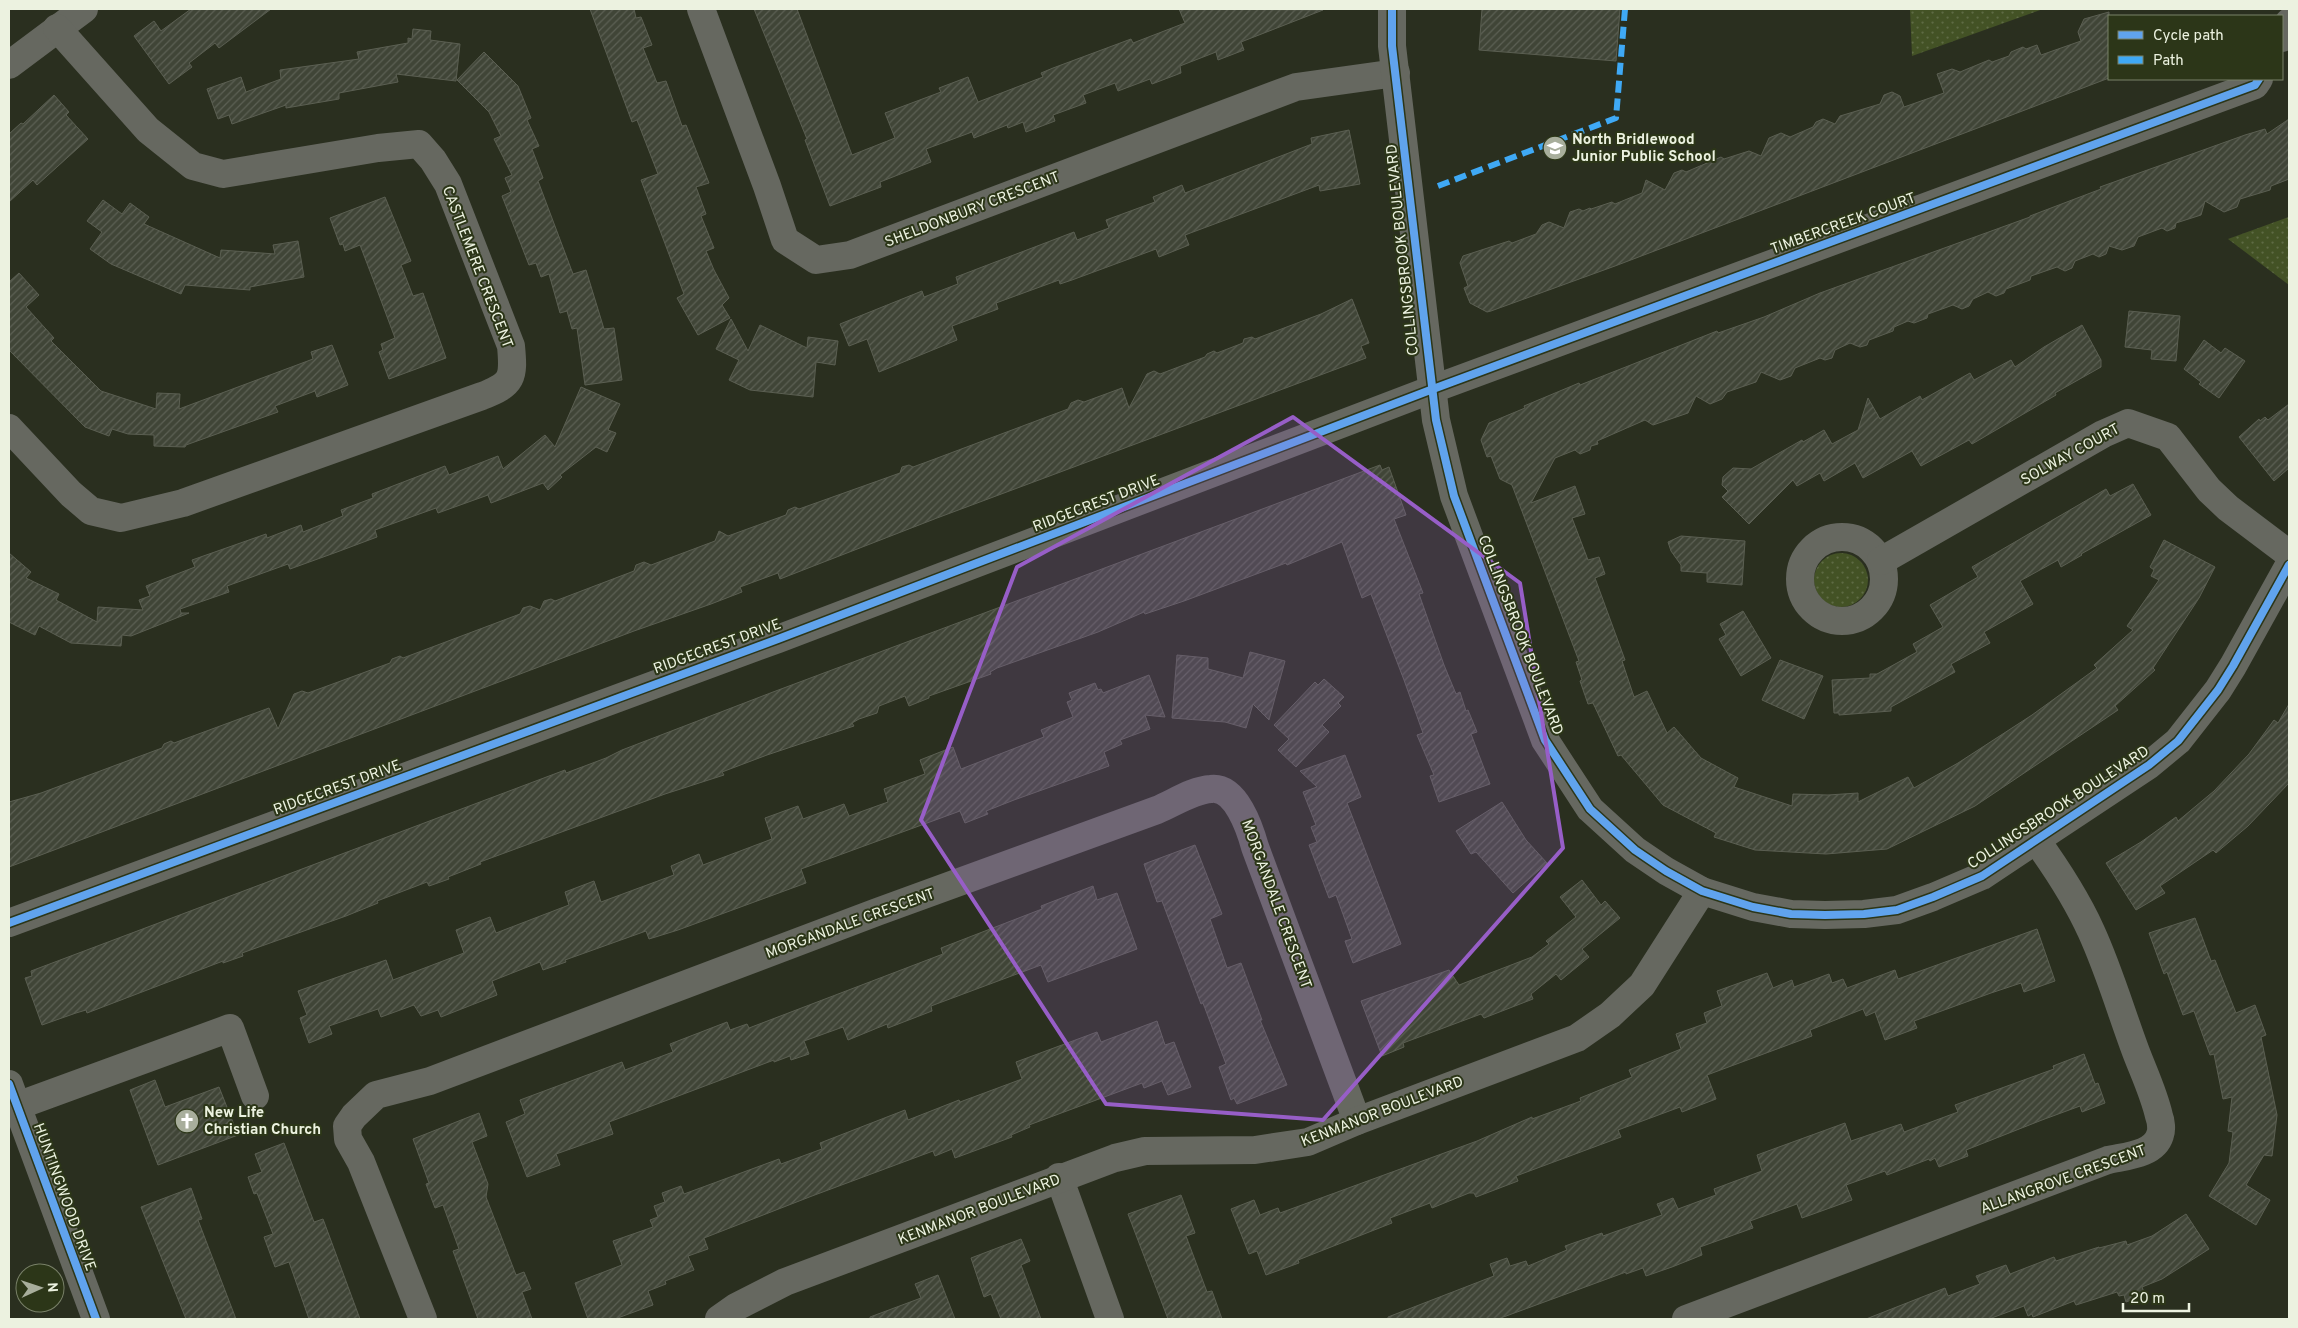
<svg xmlns="http://www.w3.org/2000/svg" width="2298" height="1328" font-family="Overpass,sans-serif">
	<style>
		.green { fill: url(#green-dots) }
		.building { fill: url(#building-hatch); stroke: #5b5f52 }
		.lines { fill: none; stroke-linecap: round; stroke-linejoin: round }
		.minor { stroke: #666860; stroke-width: 28 }
		.quiet { stroke: #3fa9f5; stroke-width: 6; stroke-dasharray: 12 6; stroke-linecap: butt }
		.cycleway-casing { stroke: #2c3618; stroke-width: 11 }
		.cycleway { stroke: #60a3ed; stroke-width: 8 }
		.marked { fill: #975ec7; fill-opacity: 0.2; stroke: #975ec7; stroke-width: 4; stroke-linejoin: round }
		.labels { text-anchor: middle; stroke-width: 4; stroke-linejoin: round; paint-order: stroke }
		.poi-label { font-size: 15px; font-weight: bold; fill: #ecf2e0; stroke: #2c3618; text-anchor: start }
		.street-label { font-size: 15px; fill: #ecf2e0; stroke: #2c3618 }
	</style>
	<defs>
		<pattern id="green-dots" width="8" height="8" patternUnits="userSpaceOnUse" patternTransform="scale(1.25)"><rect width="8" height="8" fill="#435225"/><path d="M2 2h.1M6 6h.1" fill="none" stroke="#5e6b44" stroke-width="1.8" stroke-linecap="round"/></pattern>
		<pattern id="building-hatch" width="6" height="6" patternUnits="userSpaceOnUse" patternTransform="scale(1.25)"><rect width="6" height="6" fill="#404537"/><path d="M-1 1l2-2M0 6l6-6M5 7l2-2" fill="none" stroke="#5c6054"/></pattern>
	</defs>
	<rect width="100%" height="100%" fill="#2a2f1f"/>
	<g class="green">
		<polygon points="1910,9 2043,9 1912,56"/>
		<polygon points="2289,217 2289,285 2228,239"/>
		<circle cx="1841" cy="580" r="27"/>
	</g>
	<g class="building">
		<polygon points="191,9 271,9 219,48 215,43 189,63 192,67 169,84 134,36 154,21 161,31"/>
		<polygon points="590,9 634,9 636,18 641,17 652,45 643,48 657,83 666,81 682,126 686,125 709,183 696,187 706,214 701,216 714,248 706,251 714,270 729,298 722,305 730,318 698,335 677,298 684,294 641,180 658,174 637,120 632,122"/>
		<polygon points="754,9 797,9 852,155 895,138 885,113 941,92 939,88 968,77 978,102 1043,77 1041,73 1053,68 1131,39 1133,43 1185,23 1179,9 1323,10 1241,42 1244,50 1218,60 1216,52 1180,66 1181,73 1152,84 1150,79 1118,91 1115,83 1083,95 1086,103 1053,115 1055,121 1026,132 1023,122 1008,128 1007,125 974,138 972,132 926,149 931,162 880,182 881,187 830,206 805,140 807,139"/>
		<polygon points="1482,9 1620,9 1616,61 1479,50"/>
		<polygon points="2109,12 2109,78 1615,266 1491,311 1487,312 1470,303 1464,288 1468,286 1460,263 1463,256 1509,241 1512,243 1536,234 1542,225 1549,222 1564,228 1570,212 1579,209 1583,211 1590,208 1591,209 1612,202 1615,204 1642,193 1646,180 1665,190 1674,173 1682,170 1686,172 1721,157 1724,159 1749,151 1761,156 1769,138 1781,133 1790,137 1813,127 1816,122 1823,119 1835,124 1840,116 1880,104 1884,95 1892,92 1900,96 1904,107 1944,93 1937,74 1952,69 1960,72 1989,60 1992,62 2009,56 2011,52 2023,47 2026,49 2037,45 2041,55 2081,41 2078,32 2084,19"/>
		<polygon points="413,29 431,31 430,40 460,44 456,81 396,74 398,82 339,93 339,99 286,108 286,105 232,124 229,115 218,119 207,89 241,77 246,92 281,79 280,70 359,59 357,52 408,43 408,38 412,39"/>
		<polygon points="484,52 518,86 531,118 527,120 539,146 532,149 543,178 538,181 573,274 586,270 604,329 614,328 622,380 585,385 577,328 572,329 567,311 560,313 549,274 541,277 536,263 529,265 502,196 511,192 505,178 512,175 494,139 501,136 489,112 457,80"/>
		<polygon points="54,95 69,112 66,115 88,139 37,185 33,180 9,202 9,134 21,123 23,124"/>
		<polygon points="2289,119 2289,179 2271,186 2270,190 2240,199 2237,207 2224,212 2205,201 2201,215 2176,223 2175,228 2167,231 2162,228 2138,237 2134,246 2122,250 2109,246 2106,254 2099,257 2093,254 2075,261 2072,268 2065,271 2057,267 2031,276 2030,280 2006,289 2004,293 1996,296 1988,292 1973,299 1969,306 1962,309 1953,305 1928,314 1927,318 1914,323 1908,321 1894,327 1893,331 1869,340 1867,345 1860,347 1850,343 1835,350 1832,358 1825,360 1820,358 1795,368 1791,376 1780,380 1761,372 1756,382 1727,392 1722,399 1710,404 1696,396 1688,413 1653,425 1645,420 1597,441 1598,444 1591,446 1590,450 1580,454 1575,450 1555,458 1531,503 1575,486 1585,514 1572,518 1588,560 1599,557 1605,574 1595,578 1625,660 1622,661 1634,697 1647,691 1667,733 1674,727 1701,758 1738,778 1734,787 1792,806 1793,794 1828,795 1858,793 1858,802 1908,777 1914,788 1958,763 2032,715 2097,668 2094,665 2133,630 2127,626 2159,580 2151,576 2154,570 2150,567 2164,540 2215,567 2199,598 2153,668 2155,670 2115,706 2118,710 1975,806 1887,849 1826,854 1755,850 1714,837 1716,833 1663,805 1621,755 1618,756 1593,703 1588,704 1580,681 1582,680 1576,662 1579,661 1512,485 1500,479 1491,456 1487,457 1481,440 1489,423 1525,408 1524,406 1579,383 1580,385 1717,331 1718,333 1764,317 1820,293 2030,217 2030,216 2101,189 2100,187 2245,135 2265,129 2267,134"/>
		<polygon points="1349,130 1360,184 1320,191 1319,185 1185,235 1189,245 1159,257 1156,249 1072,280 1060,284 1059,280 996,303 998,309 952,326 957,340 879,372 867,339 849,346 840,324 922,291 924,297 958,284 956,277 1074,232 1077,240 1109,228 1106,220 1155,202 1153,197 1182,185 1185,193 1312,144 1311,138"/>
		<polygon points="385,197 411,261 401,265 413,296 423,293 446,358 389,379 379,352 383,350 381,344 395,338 376,287 360,245 345,251 343,244 340,245 330,218"/>
		<polygon points="103,200 122,214 130,203 149,217 144,224 220,258 221,250 275,254 273,245 298,241 304,277 250,287 250,290 185,285 181,294 111,264 90,249 102,232 87,221"/>
		<polygon points="19,273 39,295 26,307 54,338 51,341 101,391 156,409 157,393 180,394 179,409 313,359 311,352 332,345 348,385 317,397 315,391 275,406 278,412 186,445 185,447 154,446 154,435 128,434 112,429 109,436 85,427 9,350 9,282"/>
		<polygon points="1352,299 1369,343 1361,346 1366,358 937,518 780,579 778,573 740,587 742,592 711,604 634,631 9,867 9,802 41,793 162,748 164,744 171,741 174,743 269,708 278,729 294,694 302,691 308,693 390,663 392,659 400,656 403,658 520,614 523,608 530,606 540,610 544,601 551,599 555,601 634,571 636,565 644,562 651,565 715,541 719,531 728,536 786,515 788,510 795,507 799,509 900,473 902,467 909,465 913,467 932,460 1068,409 1071,403 1078,400 1084,402 1122,388 1129,408 1147,374 1154,371 1160,374 1205,357 1207,354 1214,351 1217,353 1243,343 1244,339 1252,337 1255,339 1321,314"/>
		<polygon points="2129,311 2180,316 2176,361 2151,359 2152,350 2125,347"/>
		<polygon points="731,319 748,351 760,325 807,348 808,337 838,341 835,365 816,362 813,397 750,390 729,380 739,360 716,349"/>
		<polygon points="2082,325 2101,360 2101,367 2055,393 2056,395 1972,444 1969,440 1921,466 1912,451 1863,478 1855,463 1824,481 1820,473 1797,486 1793,480 1749,524 1722,497 1728,491 1722,485 1723,477 1733,468 1751,469 1802,440 1803,442 1824,430 1832,444 1858,430 1868,398 1880,419 1920,396 1922,400 1970,373 1974,380 2011,360 2015,367 2044,347"/>
		<polygon points="2204,340 2221,353 2225,348 2245,361 2219,398 2199,384 2201,382 2184,369"/>
		<polygon points="581,387 620,404 608,430 616,433 607,452 596,447 560,475 562,477 548,490 543,483 491,503 488,495 438,513 436,508 375,530 377,537 337,552 290,569 288,564 227,586 229,592 180,609 181,613 189,613 131,636 122,635 121,646 71,643 39,626 35,635 9,622 9,553 31,572 26,578 59,594 56,600 97,622 98,607 143,610 139,600 150,596 146,586 195,567 192,560 266,534 267,538 301,525 303,532 343,516 341,510 373,498 372,494 445,466 449,475 498,456 503,469 545,435 555,447"/>
		<polygon points="2289,404 2289,468 2274,481 2239,437 2259,419 2260,421 2265,417 2268,420"/>
		<polygon points="1380,465 1382,470 1389,467 1406,515 1394,519 1423,593 1419,594 1444,665 1456,694 1460,692 1466,711 1468,710 1477,732 1471,734 1490,784 1439,802 1430,776 1434,775 1417,735 1423,733 1404,680 1371,594 1362,598 1342,542 1287,565 1286,563 1184,601 1145,614 1144,612 1098,632 997,668 990,672 991,674 929,696 929,698 909,706 905,696 879,706 877,713 859,719 852,723 854,726 767,755 722,772 724,775 665,794 480,862 481,864 448,877 449,879 429,886 427,882 377,901 378,903 346,916 242,953 243,956 223,963 223,961 87,1013 86,1010 76,1013 42,1025 25,978 32,976 31,971 565,770 566,773 606,758 622,750 773,692"/>
		<polygon points="2133,484 2151,515 2081,554 2082,555 2061,567 2058,560 2020,581 2033,604 1984,632 1990,643 1951,664 1955,672 1891,707 1891,711 1839,715 1839,713 1834,713 1832,680 1870,678 1870,674 1877,674 1917,652 1913,644 1943,627 1930,605 1978,577 1972,567 2106,489 2110,496"/>
		<polygon points="1681,536 1745,541 1742,585 1707,582 1707,573 1681,571 1681,565 1671,551 1668,542"/>
		<polygon points="1743,611 1771,658 1741,676 1719,639 1726,635 1720,624"/>
		<polygon points="1250,652 1285,661 1269,720 1253,704 1246,728 1225,722 1172,718 1177,655 1208,658 1208,669 1243,678"/>
		<polygon points="1780,660 1823,676 1804,719 1762,700"/>
		<polygon points="1149,675 1165,717 1145,715 1150,729 1120,740 1122,744 1104,752 1109,766 1014,800 986,811 988,814 965,823 960,811 801,869 806,883 678,930 649,939 646,931 565,960 566,962 543,970 540,962 492,981 497,995 441,1017 438,1010 421,1016 414,1005 381,1017 378,1009 329,1026 332,1034 309,1043 300,1018 307,1015 298,991 386,960 393,980 464,953 456,930 490,917 496,933 569,905 565,892 594,881 601,902 674,875 671,866 699,854 703,865 772,839 765,818 798,806 803,819 844,804 849,816 888,802 884,789 925,774 920,760 953,747 961,769 1044,737 1041,730 1073,717 1067,702 1072,700 1069,693 1095,683 1098,690 1101,689 1103,693"/>
		<polygon points="1324,679 1344,697 1338,703 1341,706 1322,725 1329,732 1296,767 1278,750 1289,739 1274,725 1315,682 1318,685"/>
		<polygon points="2289,704 2289,783 2248,826 2216,853 2213,850 2160,886 2165,893 2136,910 2106,863 2141,842 2176,817 2178,821 2214,791 2249,754 2274,720 2278,723"/>
		<polygon points="1345,755 1361,797 1347,803 1401,944 1353,963 1345,941 1352,939 1336,895 1329,898 1309,845 1317,842 1311,827 1316,825 1303,792 1317,787 1300,771"/>
		<polygon points="1502,802 1526,840 1547,863 1513,893 1476,852 1471,854 1456,831"/>
		<polygon points="1195,845 1222,914 1210,919 1227,968 1241,963 1262,1020 1260,1020 1287,1085 1237,1104 1234,1098 1231,1100 1219,1067 1226,1064 1203,1003 1201,1004 1162,901 1157,902 1144,864"/>
		<polygon points="1582,880 1601,905 1605,901 1620,918 1582,949 1589,957 1561,980 1556,974 1531,994 1533,999 1484,1018 1481,1014 1403,1043 1404,1047 1382,1056 1361,1001 1449,970 1459,985 1532,957 1549,944 1546,941 1576,917 1560,897"/>
		<polygon points="1093,886 1097,900 1117,893 1137,949 1048,982 1041,965 931,1006 932,1011 888,1028 887,1024 848,1040 843,1027 804,1041 809,1054 791,1060 790,1056 774,1062 774,1060 609,1122 613,1134 556,1154 560,1165 527,1177 506,1122 525,1114 520,1100 622,1062 625,1070 673,1052 670,1044 727,1022 730,1030 747,1024 749,1028 943,954 941,948 1042,909 1041,906"/>
		<polygon points="2195,918 2211,961 2215,960 2236,1013 2255,1005 2266,1035 2261,1037 2277,1115 2272,1156 2264,1155 2246,1185 2270,1200 2256,1225 2209,1196 2229,1163 2233,1132 2228,1131 2232,1097 2223,1099 2214,1054 2210,1055 2194,1011 2183,1015 2167,972 2164,974 2149,933"/>
		<polygon points="2037,929 2055,981 2024,992 2021,983 1991,993 1914,1021 1917,1028 1885,1040 1875,1012 1866,1016 1863,1009 1810,1030 1812,1036 1707,1075 1716,1099 1682,1112 1680,1107 1618,1130 1621,1137 1516,1176 1518,1181 1476,1197 1474,1193 1469,1193 1432,1208 1430,1203 1390,1218 1392,1223 1298,1260 1299,1263 1266,1275 1257,1251 1249,1254 1231,1209 1254,1200 1260,1215 1278,1208 1280,1213 1477,1141 1532,1117 1532,1119 1581,1101 1580,1098 1632,1077 1629,1070 1681,1049 1676,1034 1707,1023 1704,1013 1722,1006 1717,991 1767,973 1773,988 1792,980 1794,987 1829,974 1832,983 1843,979 1847,988 1895,970 1898,979"/>
		<polygon points="1157,1021 1165,1045 1174,1042 1191,1087 1168,1095 1162,1081 1144,1088 1142,1083 1029,1125 1030,1127 1011,1135 1012,1137 955,1158 952,1149 935,1156 933,1151 812,1196 704,1238 708,1249 688,1256 694,1270 665,1281 666,1284 648,1291 653,1305 615,1319 588,1319 575,1283 622,1265 613,1241 653,1227 650,1220 658,1217 654,1206 665,1202 662,1193 681,1186 684,1194 779,1159 781,1164 822,1149 820,1143 905,1110 908,1120 959,1100 960,1102 1022,1079 1016,1062 1097,1032 1101,1042"/>
		<polygon points="2084,1054 2095,1084 2098,1083 2105,1103 2082,1112 2080,1106 2042,1120 1966,1150 1968,1156 1939,1167 1935,1158 1930,1161 1929,1159 1887,1175 1885,1171 1846,1185 1852,1200 1802,1218 1797,1204 1750,1221 1753,1228 1700,1247 1702,1255 1672,1267 1646,1276 1643,1268 1626,1274 1626,1272 1498,1319 1388,1319 1388,1317 1494,1276 1490,1264 1507,1258 1510,1266 1526,1261 1528,1266 1567,1250 1565,1246 1602,1233 1603,1236 1662,1215 1657,1204 1673,1198 1678,1209 1716,1195 1714,1189 1762,1171 1757,1155 1845,1123 1851,1141 1901,1124 1904,1132 1958,1112 1955,1105 2054,1069 2053,1066"/>
		<polygon points="155,1080 165,1107 219,1087 238,1135 158,1165 130,1090"/>
		<polygon points="479,1113 487,1136 472,1142 488,1184 486,1197 516,1275 524,1272 531,1289 522,1292 532,1319 478,1319 453,1251 459,1249 443,1205 435,1208 426,1184 429,1183 413,1139"/>
		<polygon points="284,1143 314,1222 323,1219 360,1319 309,1319 289,1262 275,1267 264,1237 273,1234 257,1193 254,1194 248,1177 262,1172 255,1154"/>
		<polygon points="191,1188 202,1219 198,1220 236,1319 186,1319 141,1207"/>
		<polygon points="1181,1195 1195,1233 1186,1236 1207,1292 1212,1291 1222,1319 1168,1319 1128,1214"/>
		<polygon points="2186,1214 2209,1249 2162,1279 2142,1287 2145,1295 2126,1302 2124,1295 2119,1296 2117,1292 2076,1305 2074,1301 2033,1317 2032,1314 2028,1316 2024,1306 1989,1319 1866,1319 1945,1288 1948,1296 1980,1284 1976,1276 2006,1265 2010,1274 2054,1257 2056,1261 2099,1247 2099,1248 2126,1241 2127,1245 2152,1236"/>
		<polygon points="1021,1239 1030,1261 1021,1265 1041,1319 1001,1319 991,1294 984,1297 971,1258"/>
		<polygon points="938,1275 955,1319 870,1319 870,1317 921,1298 915,1284"/>
	</g>
	<g class="lines">
		<g class="minor">
			<polyline points="701,9 767,186 785,240 816,260 850,255 1296,87 1396,73"/>
			<polyline points="1392,9 1392,46 1436,420 1454,496 1545,740 1590,809 1635,850 1666,871 1702,891 1753,907 1791,914 1825,915 1864,914 1897,910 1933,897 1982,876 2149,765 2178,741 2218,690 2233,666 2289,565"/>
			<polyline points="2282,38 2289,22"/>
			<polyline points="9,65 84,9"/>
			<path d="M9,428L71,494L91,511L121,518L183,503L482,396C513,384 514,378 511,346L448,184L433,160L419,144L378,148L223,174L193,166L148,130L57,28"/>
			<circle cx="1842" cy="579" r="42"/>
			<polyline points="1881,561 2103,434 2128,423 2168,437 2209,490 2228,508 2289,554"/>
			<polyline points="9,923 778,639 1433,389 2255,85 2259,79"/>
			<polyline points="9,1084 96,1319"/>
			<polyline points="17,1106 230,1028 255,1096"/>
			<polyline points="1059,1177 1110,1319"/>
			<path d="M423,1319L361,1162L348,1139L347,1126L354,1116L376,1095L430,1081L877,912L1157,810C1174,803 1193,790 1211,789C1236,786 1250,829 1255,847L1357,1121"/>
			<polyline points="719,1319 736,1307 785,1282 1115,1158 1145,1151 1255,1150 1308,1142 1357,1121 1577,1038 1610,1015 1642,985 1702,891"/>
			<path d="M1686,1319L2108,1160C2125,1156 2154,1155 2160,1135C2162,1130 2161,1121 2159,1116C2154,1094 2144,1073 2136,1052C2121,1012 2109,970 2091,931C2076,898 2057,869 2036,840"/>
		</g>
		<polyline class="quiet" points="1438,186 1616,118 1625,9"/>
		<g class="cycleway-casing">
			<g id="cycleway">
				<polyline points="1392,9 1392,46 1436,420 1454,496 1545,740 1590,809 1635,850 1666,871 1702,891 1753,907 1791,914 1825,915 1864,914 1897,910 1933,897 1982,876 2149,765 2178,741 2218,690 2233,666 2289,565"/>
				<polyline points="9,923 778,639 1433,389 2255,85 2259,79"/>
				<polyline points="9,1084 96,1319"/>
			</g>
		</g>
		<use href="#cycleway" class="cycleway"/>
	</g>
	<path class="marked" d="M1293,417L1520,583L1563,848L1323,1120L1106,1104L921,820L1017,567Z"/>
	<defs>
		<g id="school-disc" transform="scale(1.25)"><circle r="9.5" fill="#a8ae9c" stroke="#2c3618"/><path d="M0-5L7-2L0 1L-7-2ZM-4 1L0 2.5L4 1V4Q0 6-4 4Z" fill="#fff"/></g>
		<g id="church-disc" transform="scale(1.25)"><circle r="9.5" fill="#a8ae9c" stroke="#2c3618"/><path d="M-1.2-6h2.4v3.5h3.3v2.4h-3.3V6h-2.4V-.1h-3.3v-2.4h3.3Z" fill="#fff"/></g>
	</defs>
	<g fill-rule="evenodd">
		<use href="#school-disc" x="1555" y="148"/>
		<use href="#church-disc" x="187" y="1121"/>
	</g>
	<g class="labels">
		<g class="poi-label">
			<text x="1572" y="144">North Bridlewood<tspan x="1572" dy="17">Junior Public School</tspan></text>
			<text x="204" y="1117">New Life<tspan x="204" dy="17">Christian Church</tspan></text>
		</g>
		<g class="street-label">
			<text transform="translate(972 209) rotate(-21)" y="5">SHELDONBURY CRESCENT</text>
			<text transform="translate(1843 223) rotate(-20)" y="5">TIMBERCREEK COURT</text>
			<text transform="translate(1402 250) rotate(-96)" y="5">COLLINGSBROOK BOULEVARD</text>
			<text transform="translate(478 267) rotate(69)" y="5">CASTLEMERE CRESCENT</text>
			<text transform="translate(2070 454) rotate(-29)" y="5">SOLWAY COURT</text>
			<text transform="translate(1096 503) rotate(-21)" y="5">RIDGECREST DRIVE</text>
			<text transform="translate(1521 635) rotate(69)" y="5">COLLINGSBROOK BOULEVARD</text>
			<text transform="translate(717 646) rotate(-20)" y="5">RIDGECREST DRIVE</text>
			<text transform="translate(337 787) rotate(-20)" y="5">RIDGECREST DRIVE</text>
			<text transform="translate(2058 807) rotate(-33)" y="5">COLLINGSBROOK BOULEVARD</text>
			<text transform="translate(1277 904) rotate(70)" y="5">MORGANDALE CRESCENT</text>
			<text transform="translate(850 923) rotate(-20)" y="5">MORGANDALE CRESCENT</text>
			<text transform="translate(1382 1111) rotate(-21)" y="5">KENMANOR BOULEVARD</text>
			<text transform="translate(2063 1179) rotate(-20)" y="5">ALLANGROVE CRESCENT</text>
			<text transform="translate(65 1197) rotate(70)" y="5">HUNTINGWOOD DRIVE</text>
			<text transform="translate(979 1209) rotate(-21)" y="5">KENMANOR BOULEVARD</text>
		</g>
	</g>
	<rect width="2298" height="1328" fill="none" stroke="#ecf2e0" stroke-width="20"/>
	<rect x="2108" y="15" width="175" height="65" fill="#2c3618" stroke="#798168"/>
	<rect x="2118" y="31" width="25" height="8" fill="#60a3ed" stroke="#798168"/>
	<text x="2153" y="40" font-size="15" fill="#ecf2e0">Cycle path</text>
	<rect x="2118" y="56" width="25" height="8" fill="#3fa9f5" stroke="#798168"/>
	<text x="2153" y="65" font-size="15" fill="#ecf2e0">Path</text>
	<g transform="translate(40 1288) rotate(87)"><circle r="24" fill="#2c3618" stroke="#798168"/>
	<path d="M0-4L9 19L0 12L-9 19Z" fill="#a8ae9c"/>
	<text y="-8" font-size="14" font-weight="bold" text-anchor="middle" fill="#ecf2e0">N</text>
	</g>
	<path d="M2123 1303v8h66v-8" fill="none" stroke="#ecf2e0" stroke-width="2.5"/>
	<text x="2130" y="1303" font-size="15" fill="#ecf2e0" stroke="#2c3618" stroke-width="4" paint-order="stroke">20 m</text>
</svg>
